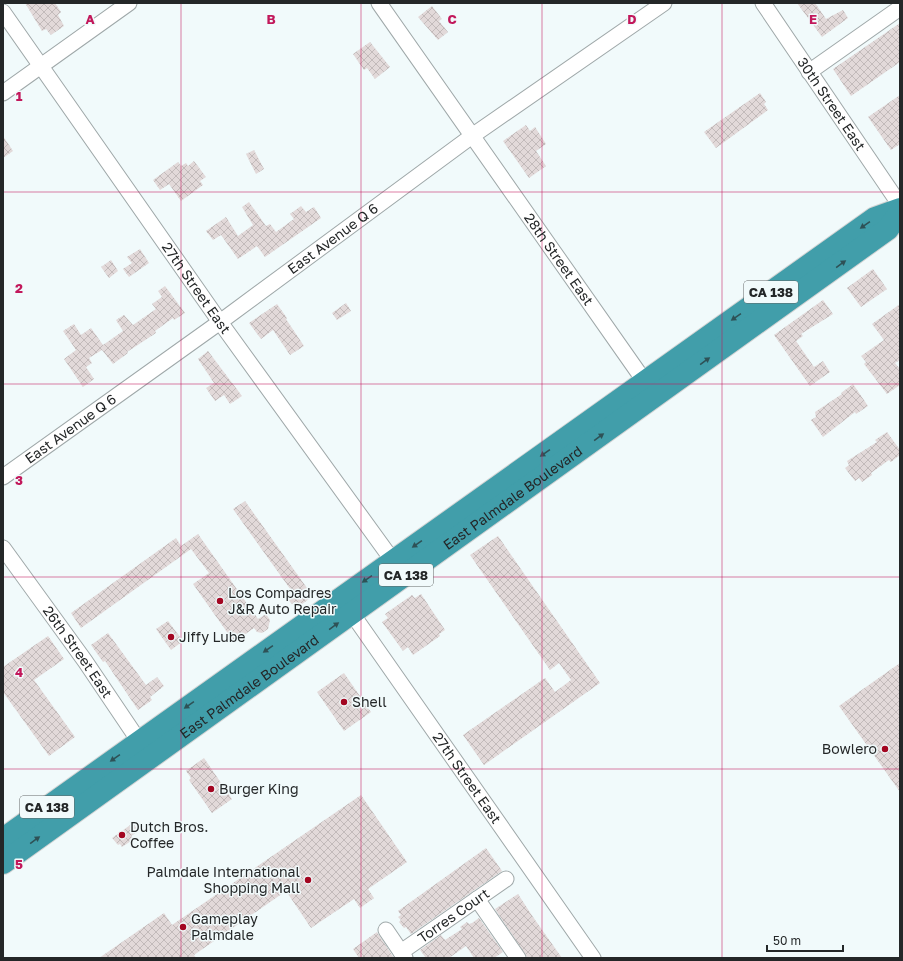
<svg xmlns="http://www.w3.org/2000/svg" width="903" height="961" font-family="'Golos Text',sans-serif">
	<style>
		.building { fill: url(#building-cross-hatch) }
		.lines { fill: none; stroke-linecap: round; stroke-linejoin: round }
		.minor-casing { stroke: #9fa8a9; stroke-width: 17 }
		.highway-casing { stroke: #d3d4d4; stroke-width: 24 }
		.minor { stroke: #fff; stroke-width: 15 }
		.highway { stroke: #419eaa; stroke-width: 22 }
		.oneway { fill: #2e5156 }
		.grid { fill: none; stroke: #c2185b; stroke-width: 1; stroke-opacity: 0.55 }
		.poi-dot { fill: #a30621; stroke: #f1fafb; stroke-width: 1.5 }
		.labels { text-anchor: middle; stroke-width: 3; stroke-linejoin: round; paint-order: stroke }
		.shield { fill: #f1fafb; stroke: #626667; stroke-width: 1 }
		.shield-label { font-size: 13px; font-weight: bold; fill: #242728 }
		.street-label { font-size: 14px; fill: #242728; stroke: #f1fafb }
		.poi-label { font-size: 14px; fill: #242728; stroke: #f1fafb; text-anchor: start }
		.grid-label { font-size: 13px; text-anchor: middle; font-weight: bold; fill: #c2185b; stroke: #f1fafb; stroke-width: 3; stroke-linejoin: round; paint-order: stroke }
	</style>
	<defs>
		<pattern id="building-cross-hatch" width="8" height="8" patternUnits="userSpaceOnUse"><rect width="8" height="8" fill="#e2d9d9"/><path d="M0 0l8 8M0 8l8-8" fill="none" stroke="#c2baba"/></pattern>
	</defs>
	<rect width="100%" height="100%" fill="#f1fafb"/>
	<g class="building">
		<polygon points="25,3 55,3 61,12 58,15 64,26 51,35 46,29 42,31"/>
		<polygon points="797,3 815,3 826,19 843,10 848,18 822,37"/>
		<polygon points="432,6 442,19 439,21 448,32 438,40 418,17"/>
		<polygon points="900,23 900,62 851,96 833,69"/>
		<polygon points="370,42 390,67 375,79 367,68 364,70 353,54"/>
		<polygon points="760,93 766,102 764,104 768,110 716,148 704,132"/>
		<polygon points="900,95 900,144 891,150 868,117"/>
		<polygon points="526,125 530,131 535,127 546,144 536,151 546,166 529,178 503,141"/>
		<polygon points="3,136 13,151 3,158"/>
		<polygon points="254,150 264,169 256,174 246,154"/>
		<polygon points="194,161 206,177 200,181 203,185 181,201 169,184 160,190 153,180 178,162 181,166 186,163 188,166"/>
		<polygon points="249,202 266,226 270,224 276,232 294,219 290,214 301,206 306,212 314,207 321,218 265,257 257,246 238,259 221,235 213,240 206,231 226,217 238,236 253,225 242,207"/>
		<polygon points="140,249 149,263 129,277 123,269 132,263 127,257"/>
		<polygon points="111,260 118,271 109,278 101,267"/>
		<polygon points="873,269 887,289 861,307 847,288"/>
		<polygon points="165,286 185,313 174,320 173,318 155,331 156,333 127,352 128,353 113,364 102,350 89,358 92,363 86,367 94,379 83,387 64,359 76,350 63,331 74,324 81,335 91,328 103,345 123,331 116,320 124,315 133,325 156,309 152,304 162,297 158,291"/>
		<polygon points="823,300 833,314 801,334 803,336 796,341 814,367 823,361 830,372 810,386 774,335"/>
		<polygon points="346,303 351,311 337,320 332,313"/>
		<polygon points="277,304 287,318 286,319 304,346 290,355 273,330 261,339 249,323"/>
		<polygon points="900,304 900,360 895,363 900,369 900,385 887,394 864,364 866,362 861,356 884,340 872,324"/>
		<polygon points="208,351 242,396 230,404 224,395 215,401 206,388 214,383 198,359"/>
		<polygon points="853,384 868,406 856,414 855,412 823,437 811,420 816,417 815,412 842,394 841,393"/>
		<polygon points="887,432 900,450 900,455 891,462 889,460 871,473 872,475 862,482 859,478 855,481 845,468 849,465 847,461 877,442 875,440"/>
		<polygon points="245,501 307,588 303,591 309,599 298,607 294,602 292,604 287,598 293,593 233,509"/>
		<polygon points="198,534 258,619 266,614 270,620 268,629 262,633 257,632 254,628 234,642 193,584 209,573 191,549 81,628 71,613 176,538 181,546"/>
		<polygon points="498,536 600,683 484,765 463,735 545,678 555,692 571,680 559,663 550,670 470,555"/>
		<polygon points="421,594 445,630 439,634 440,636 413,655 408,647 403,651 382,622 388,618 385,614 412,595 415,598"/>
		<polygon points="168,621 183,641 171,650 156,629"/>
		<polygon points="108,633 146,685 157,677 164,686 150,697 152,700 138,710 105,661 103,662 91,645"/>
		<polygon points="48,636 64,659 34,680 75,737 49,756 3,692 3,667"/>
		<polygon points="900,663 900,792 839,706"/>
		<polygon points="344,673 371,712 344,731 317,692"/>
		<polygon points="204,758 232,799 212,813 189,780 191,778 186,771"/>
		<polygon points="361,795 407,862 368,889 374,898 360,908 354,899 311,928 286,891 194,955 196,958 99,958 164,913 172,925"/>
		<polygon points="133,823 138,831 131,836 134,839 122,847 120,844 118,845 112,838"/>
		<polygon points="486,848 502,871 411,934 406,927 404,928 399,922 401,920 398,917 401,915 398,911"/>
		<polygon points="518,894 533,917 562,958 527,957 495,909"/>
		<polygon points="479,918 503,952 494,958 474,958 466,946 449,958 426,958 420,950 441,935 445,940 462,929 460,927 467,922 469,924 472,923"/>
		<polygon points="377,932 394,958 359,958 353,949"/>
	</g>
	<g class="lines">
		<g class="minor-casing">
			<g id="minor">
				<path id="s1" d="M379,3L645,382"/>
				<path id="s2" d="M763,3L900,205"/>
				<path id="s3" d="M3,12L220,322L393,561"/>
				<polyline points="809,72 900,8"/>
				<polyline points="3,93 129,3"/>
				<path id="s4" d="M3,477L220,322L472,136L664,3"/>
				<path id="s5" d="M3,548L85,661L145,750"/>
				<path id="s6" d="M346,605L593,958"/>
				<polyline points="477,899 518,958"/>
				<polyline points="386,930 405,958"/>
				<path id="s7" d="M401,952L506,879"/>
			</g>
		</g>
		<g class="highway-casing">
			<g id="highway">
				<polyline points="3,839 875,218 900,209"/>
				<path id="s8" d="M3,863L888,229L900,212"/>
			</g>
		</g>
		<use href="#minor" class="minor"/>
		<use href="#highway" class="highway"/>
	</g>
	<defs><path id="oneway-solid" d="M-6-.8H1V-3.2L6.5 0L1 3.2V.8H-6Z"/></defs>
	<g class="oneway">
		<use href="#oneway-solid" transform="translate(865 225) rotate(145)"/>
		<use href="#oneway-solid" transform="translate(841 264) rotate(-36)"/>
		<use href="#oneway-solid" transform="translate(736 317) rotate(145)"/>
		<use href="#oneway-solid" transform="translate(705 361) rotate(-36)"/>
		<use href="#oneway-solid" transform="translate(599 437) rotate(-36)"/>
		<use href="#oneway-solid" transform="translate(545 453) rotate(145)"/>
		<use href="#oneway-solid" transform="translate(417 544) rotate(145)"/>
		<use href="#oneway-solid" transform="translate(367 579) rotate(145)"/>
		<use href="#oneway-solid" transform="translate(334 626) rotate(-36)"/>
		<use href="#oneway-solid" transform="translate(268 649) rotate(145)"/>
		<use href="#oneway-solid" transform="translate(189 705) rotate(145)"/>
		<use href="#oneway-solid" transform="translate(115 758) rotate(145)"/>
		<use href="#oneway-solid" transform="translate(35 840) rotate(-36)"/>
	</g>
	<path class="grid" d="M181,3V958M361,3V958M542,3V958M722,3V958M3,192H900M3,384H900M3,577H900M3,769H900"/>
	<g class="poi-dot">
		<circle cx="220" cy="601" r="4"/>
		<circle cx="171" cy="637" r="4"/>
		<circle cx="344" cy="702" r="4"/>
		<circle cx="885" cy="749" r="4"/>
		<circle cx="211" cy="789" r="4"/>
		<circle cx="122" cy="835" r="4"/>
		<circle cx="308" cy="880" r="4"/>
		<circle cx="183" cy="927" r="4"/>
	</g>
	<g class="labels">
		<g class="shield">
			<rect x="744" y="281" width="54" height="22" rx="3"/>
			<rect x="379" y="564" width="54" height="22" rx="3"/>
			<rect x="20" y="796" width="54" height="22" rx="3"/>
		</g>
		<g class="shield-label">
			<text x="771" y="297">CA 138</text>
			<text x="406" y="580">CA 138</text>
			<text x="47" y="812">CA 138</text>
		</g>
		<g class="street-label">
			<text dy="5" stroke="none"><textPath href="#s2" startOffset="122">30th Street East</textPath></text>
			<text dy="5" stroke="none"><textPath href="#s4" startOffset="407">East Avenue Q 6</textPath></text>
			<text dy="5" stroke="none"><textPath href="#s1" startOffset="313">28th Street East</textPath></text>
			<text dy="5" stroke="none"><textPath href="#s3" startOffset="337">27th Street East</textPath></text>
			<text dy="5" stroke="none"><textPath href="#s4" startOffset="83">East Avenue Q 6</textPath></text>
			<text dy="5" stroke="none"><textPath href="#s8" startOffset="627">East Palmdale Boulevard</textPath></text>
			<text dy="5" stroke="none"><textPath href="#s5" startOffset="128">26th Street East</textPath></text>
			<text dy="5" stroke="none"><textPath href="#s8" startOffset="303">East Palmdale Boulevard</textPath></text>
			<text dy="5" stroke="none"><textPath href="#s6" startOffset="211">27th Street East</textPath></text>
			<text dy="5" stroke="none"><textPath href="#s7" startOffset="64">Torres Court</textPath></text>
		</g>
		<g class="poi-label">
			<text x="228" y="598">Los Compadres<tspan x="228" dy="16">J&amp;R Auto Repair</tspan></text>
			<text x="179" y="642">Jiffy Lube</text>
			<text x="352" y="707">Shell</text>
			<text x="877" y="754" text-anchor="end">Bowlero</text>
			<text x="219" y="794">Burger King</text>
			<text x="130" y="832">Dutch Bros.<tspan x="130" dy="16">Coffee</tspan></text>
			<text x="300" y="877" text-anchor="end">Palmdale International<tspan x="300" dy="16">Shopping Mall</tspan></text>
			<text x="191" y="924">Gameplay<tspan x="191" dy="16">Palmdale</tspan></text>
		</g>
	</g>
	<g class="grid-label">
		<text x="90" y="24">A</text>
		<text x="271" y="24">B</text>
		<text x="452" y="24">C</text>
		<text x="632" y="24">D</text>
		<text x="813" y="24">E</text>
		<text x="19" y="101">1</text>
		<text x="19" y="293">2</text>
		<text x="19" y="485">3</text>
		<text x="19" y="677">4</text>
		<text x="19" y="869">5</text>
	</g>
	<rect width="903" height="961" fill="none" stroke="#242728" stroke-width="8"/>
	<path d="M767 945v6h76v-6" fill="none" stroke="#242728" stroke-width="2"/>
	<text x="773" y="945" font-size="12" fill="#242728" stroke="#f1fafb" stroke-width="3" paint-order="stroke">50 m</text>
</svg>
